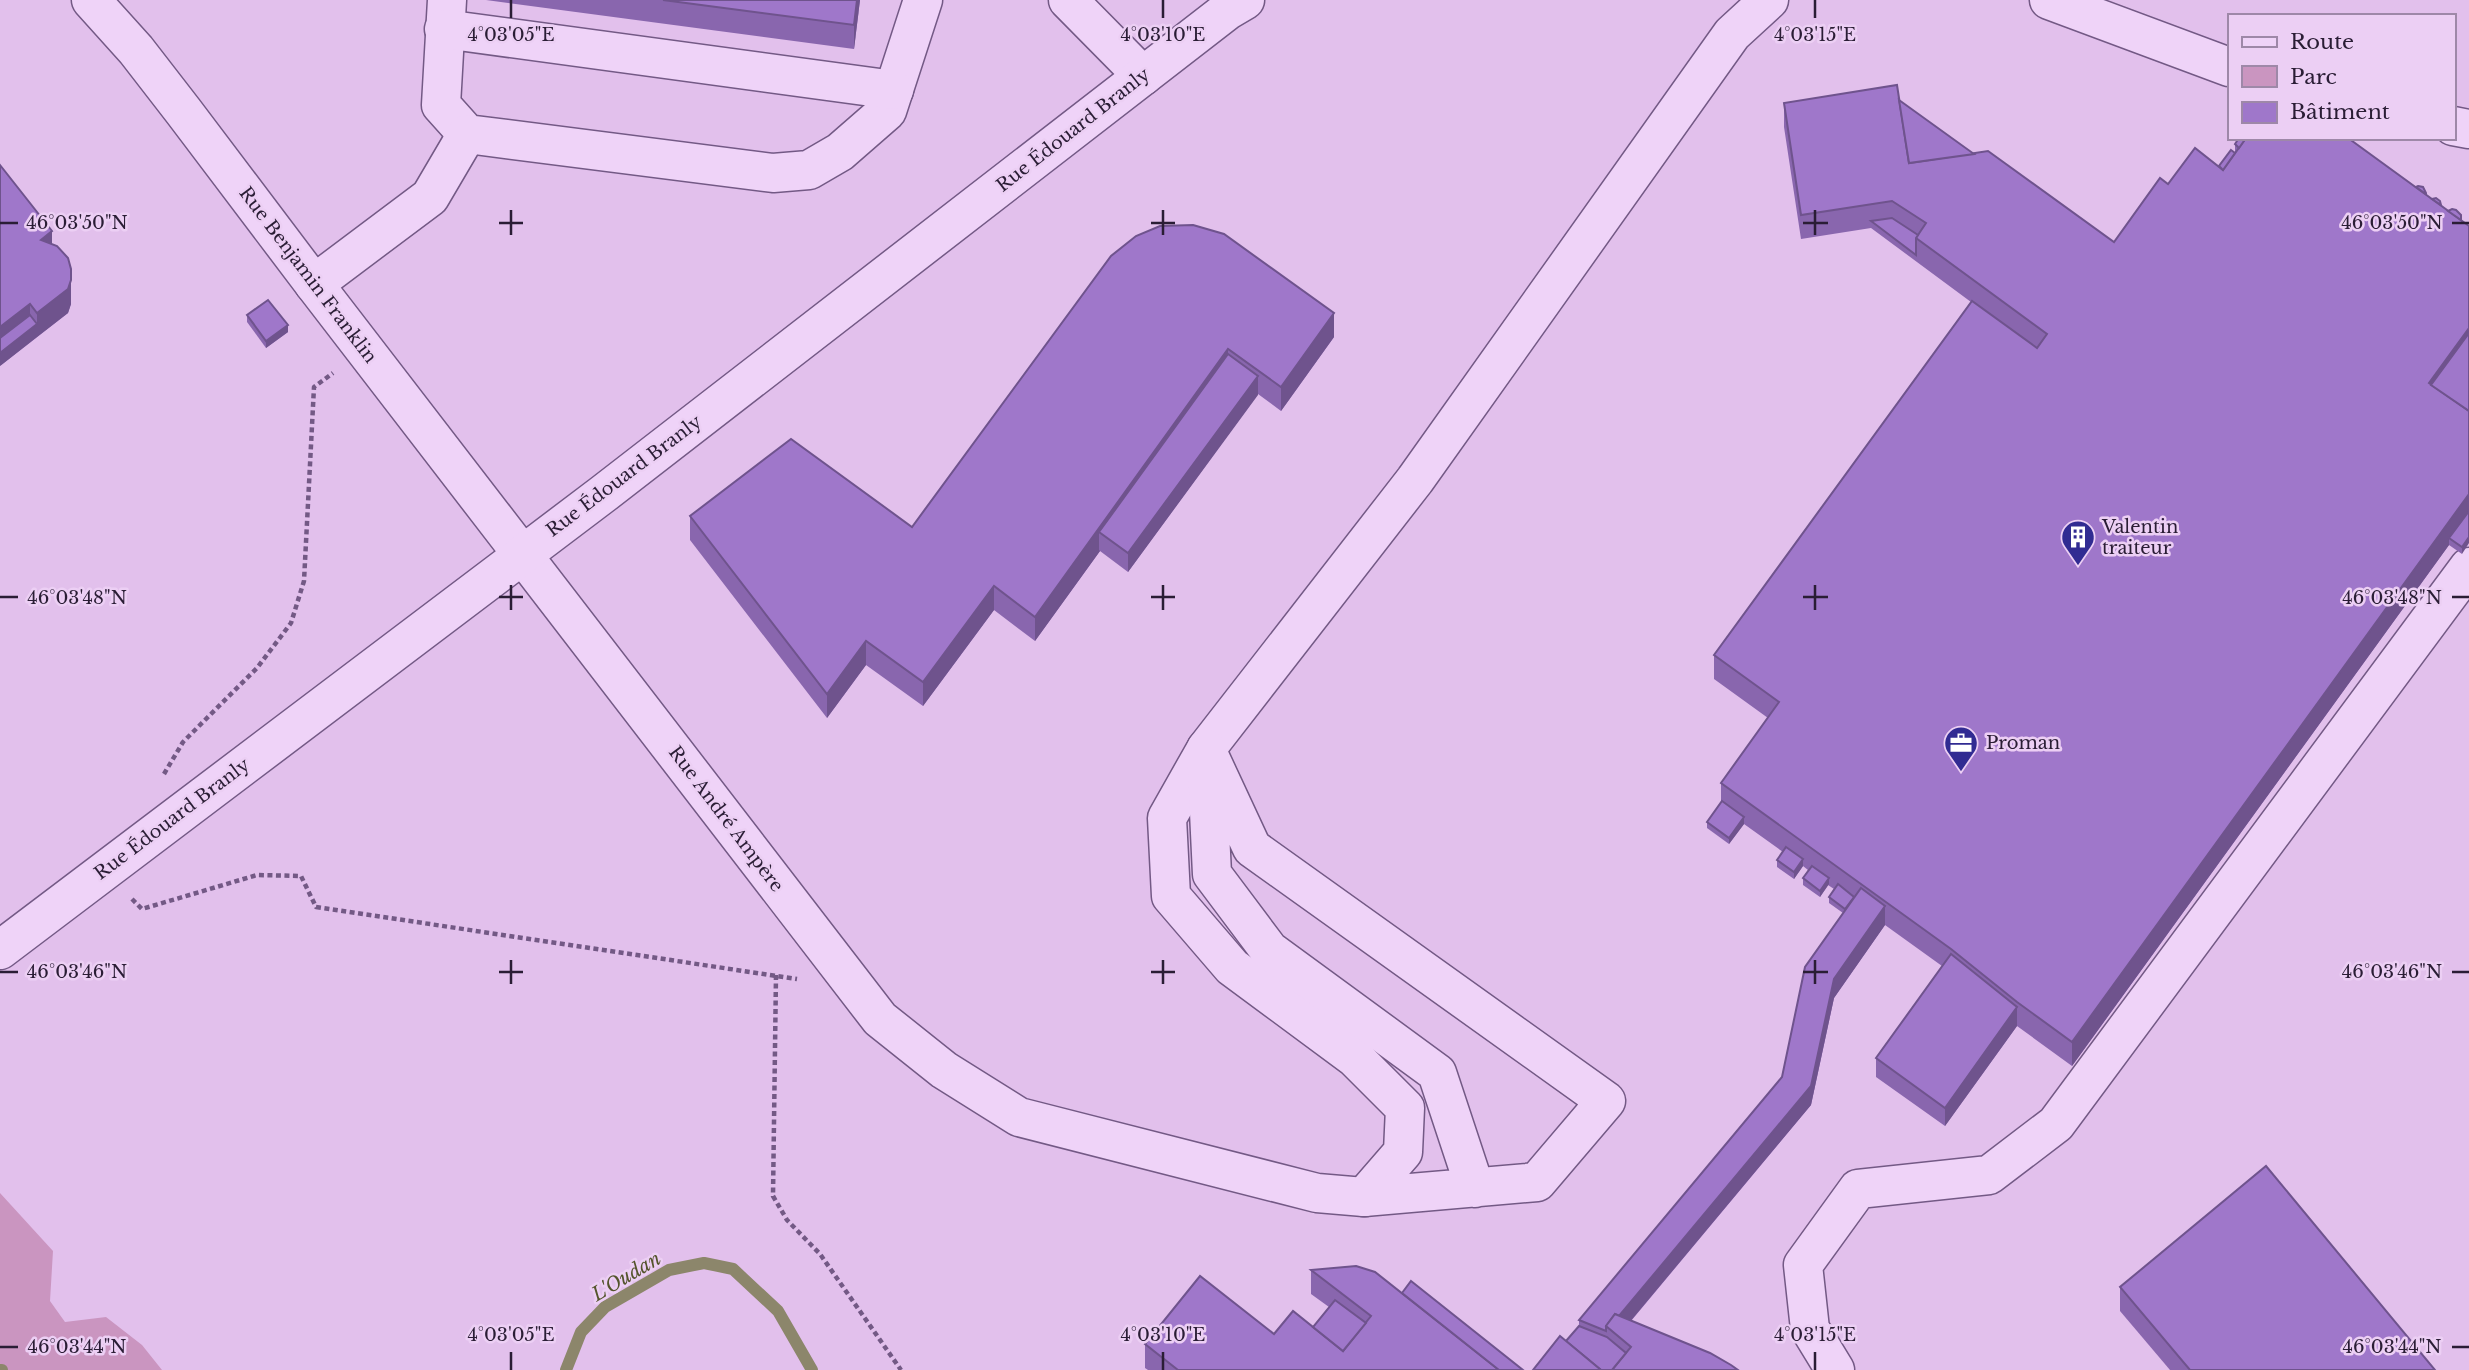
<svg xmlns="http://www.w3.org/2000/svg" width="2469" height="1370" font-family="'Libre Baskerville',serif">
	<style>
		.green { fill: #ca95c0 }
		.lines { fill: none; stroke-linecap: round; stroke-linejoin: round }
		.stream { stroke: #8c866b; stroke-width: 12 }
		.minor-casing { stroke: #735985; stroke-width: 41 }
		.path { stroke: #735985; stroke-width: 4.5; stroke-dasharray: 5 3.5; stroke-linecap: butt }
		.minor { stroke: #efd3f8; stroke-width: 38 }
		.wall { fill: #8966ae }
		.shaded-wall { fill: #6f538d }
		.building { fill: #9f77ca; stroke: #6f538d; stroke-width: 2 }
		.ticks { fill: none; stroke: #2a1d35; stroke-width: 2.5 }
		.labels { text-anchor: middle; stroke-width: 5; stroke-linejoin: round; paint-order: stroke }
		.street-label { font-size: 18px; fill: #2a1d35; stroke: #eccff4 }
		.poi-label { font-size: 18px; fill: #2a1d35; stroke: #eccff4; text-anchor: start }
		.water-label { font-size: 19px; font-style: italic; fill: #54542c; stroke: #eccff4 }
		.ticks-label { font-size: 18px; text-anchor: middle; fill: #2a1d35; stroke: #eccff4; stroke-width: 5; stroke-linejoin: round; paint-order: stroke }
	</style>
	<rect width="100%" height="100%" fill="#e2c0ec"/>
	<polygon class="green" points="0,1193 53,1251 50,1301 65,1322 106,1317 142,1345 162,1370 0,1370"/>
	<g class="lines">
		<g class="stream">
			<polyline points="1,1370 2,1370"/>
			<polyline points="566,1370 581,1332 605,1307 669,1270 704,1263 733,1269 778,1311 812,1370"/>
		</g>
		<g class="minor-casing">
			<g id="minor">
				<polyline points="91,0 136,50 184,112 314,284 880,1019 944,1070 1019,1117 1317,1193 1364,1197 1403,1152 1405,1108 1355,1058 1232,967 1171,896 1167,818 1206,749 1415,480 1732,34 1769,0"/>
				<polyline points="447,0 441,105 467,134 773,173 809,170 840,152 887,111 923,0"/>
				<polyline points="1068,0 1143,76"/>
				<polyline points="2049,0 2229,67"/>
				<polyline points="444,29 894,90"/>
				<polyline points="2453,126 2469,129"/>
				<polyline points="314,284 430,197 467,134"/>
				<polyline points="0,950 603,494 1228,10 1245,0"/>
				<polyline points="1364,1197 1537,1182 1606,1101 1252,848 1206,749 1212,874 1269,950 1437,1073 1475,1188"/>
				<polyline points="1835,1370 1810,1329 1803,1265 1858,1189 1989,1175 2056,1124 2469,567"/>
			</g>
		</g>
		<g class="path">
			<polyline points="164,774 183,742 257,668 291,623 304,581 314,387 333,373"/>
			<polyline points="132,899 142,909 257,875 301,876 316,907 797,979"/>
			<polyline points="776,975 773,1196 787,1220 820,1254 901,1370"/>
		</g>
		<use href="#minor" class="minor"/>
	</g>
	<g class="wall">
		<polygon points="486,0 860,0 854,49"/>
		<polygon points="1899,100 1974,154 2114,242 2168,184 2219,166 2235,153 2235,144 2426,195 2469,226 2462,554 2449,545 2072,1066 2017,1026 1945,1126 1876,1077 1876,1058 1942,966 1885,925 1834,998 1811,1105 1631,1321 1710,1353 1533,1370 1566,1341 1579,1326 1579,1320 1782,1077 1843,913 1829,903 1829,897 1834,889 1828,885 1820,897 1803,885 1803,878 1808,870 1803,866 1794,879 1777,867 1777,860 1783,852 1744,824 1729,844 1707,828 1707,822 1721,803 1721,783 1768,718 1714,679 1714,655 1971,302 1871,228 1801,239 1784,127 1784,103"/>
		<polygon points="52,244 71,304 68,313 0,366"/>
		<polygon points="1111,256 1334,337 1281,411 1258,394 1128,572 1100,551 1035,641 994,610 923,706 866,665 827,718 690,540 690,516 912,527"/>
		<polygon points="247,315 288,332 266,348 247,322"/>
		<polygon points="1311,1270 1402,1293 1523,1370 1148,1370 1145,1368 1145,1344 1274,1334 1313,1327 1329,1307 1311,1294"/>
		<polygon points="2120,1287 2435,1370 2170,1370 2120,1311"/>
	</g>
	<g class="shaded-wall">
		<polygon points="857,0 860,0 854,49 854,25"/>
		<polygon points="52,231 52,255 41,240"/>
		<polygon points="71,280 71,304 68,313 37,337 37,313"/>
		<polygon points="30,304 30,328 0,351 0,327"/>
		<polygon points="1334,313 1334,337 1281,411 1281,387"/>
		<polygon points="37,324 37,337 0,366 0,353"/>
		<polygon points="288,325 288,332 266,348 266,341"/>
		<polygon points="2469,328 2469,352 2438,395 2429,383"/>
		<polygon points="1228,349 1228,373 1099,532 1099,550 1100,551 1035,641 1035,617"/>
		<polygon points="1258,376 1258,395 1128,572 1128,553"/>
		<polygon points="2469,494 2469,518 2449,538 2449,545 2072,1066 2072,1042"/>
		<polygon points="2469,537 2469,543 2462,554 2462,547"/>
		<polygon points="994,586 994,610 923,706 923,682"/>
		<polygon points="866,641 866,665 827,718 827,694"/>
		<polygon points="1744,817 1744,824 1729,844 1729,838"/>
		<polygon points="1803,859 1803,866 1794,879 1794,872"/>
		<polygon points="1829,878 1829,884 1820,897 1820,891"/>
		<polygon points="1885,906 1885,925 1834,998 1811,1105 1618,1336 1609,1328 1811,1086 1834,979"/>
		<polygon points="2017,1007 2017,1026 1945,1126 1945,1108"/>
	</g>
	<g class="building">
		<polygon points="663,0 857,0 854,25"/>
		<polygon points="1897,85 1909,163 1988,151 2114,242 2160,178 2168,184 2195,148 2223,170 2246,138 2348,138 2469,226 2469,328 2429,383 2469,411 2469,494 2072,1042 2017,1002 1951,949 1721,783 1779,702 1714,655 1972,301 2037,348 2047,334 1916,238 1926,223 1892,201 1801,215 1784,103"/>
		<polygon points="1899,100 1974,154 1909,163"/>
		<polygon points="2239,138 2246,138 2239,148 2235,144"/>
		<polygon points="2231,150 2235,153 2223,170 2219,166"/>
		<polygon points="0,165 52,231 41,240 57,246 68,258 71,269 71,280 68,289 37,313 30,304 0,327"/>
		<polygon points="2418,186 2423,187 2426,193 2426,194 2416,187"/>
		<polygon points="2436,198 2440,201 2441,205 2432,199"/>
		<polygon points="2452,209 2456,210 2461,215 2461,220 2448,211"/>
		<polygon points="1892,218 1918,235 1916,238 1916,255 1871,221"/>
		<polygon points="1193,225 1224,234 1334,313 1281,387 1228,349 1035,617 994,586 923,682 866,641 827,694 690,516 791,439 912,527 1111,256 1136,236 1160,226"/>
		<polygon points="268,300 288,325 266,341 247,315"/>
		<polygon points="30,315 37,324 0,353 0,338"/>
		<polygon points="2469,333 2469,411 2431,385"/>
		<polygon points="1228,354 1258,376 1128,553 1099,532"/>
		<polygon points="2469,511 2469,537 2462,547 2449,538"/>
		<polygon points="1722,801 1744,817 1729,838 1707,822"/>
		<polygon points="1786,847 1803,859 1794,872 1777,860"/>
		<polygon points="1812,866 1829,878 1820,891 1803,878"/>
		<polygon points="1838,884 1854,897 1845,909 1829,897"/>
		<polygon points="1861,888 1885,906 1834,979 1811,1086 1619,1316 1615,1314 1606,1326 1606,1331 1579,1320 1782,1077 1805,967"/>
		<polygon points="1951,954 2017,1007 1945,1108 1876,1058"/>
		<polygon points="2266,1166 2435,1370 2190,1370 2120,1287"/>
		<polygon points="1356,1266 1375,1272 1499,1370 1178,1370 1145,1344 1200,1276 1274,1334 1293,1311 1343,1351 1371,1316 1311,1270"/>
		<polygon points="1411,1281 1523,1370 1499,1370 1402,1293"/>
		<polygon points="1335,1300 1366,1323 1343,1351 1313,1327"/>
		<polygon points="1615,1314 1710,1353 1731,1365 1738,1370 1612,1370 1631,1347 1606,1326"/>
		<polygon points="1579,1326 1607,1337 1626,1353 1612,1370 1601,1370 1566,1341"/>
		<polygon points="1560,1336 1601,1370 1533,1370"/>
	</g>
	<path class="ticks" d="M511,0V18M1163,0V18M1815,0V18M511,210V235M1163,210V235M1815,210V235M0,223H18M499,223H523M1151,223H1175M1803,223H1828M2452,223H2469M511,585V610M1163,585V610M1815,585V610M0,597H18M499,597H523M1151,597H1175M1803,597H1828M2452,597H2469M511,960V984M1163,960V984M1815,960V984M0,972H18M499,972H523M1151,972H1175M1803,972H1828M2452,972H2469M0,1347H18M2452,1347H2469M511,1352V1370M1163,1352V1370M1815,1352V1370"/>
	<defs>
		<g id="building-pin" transform="scale(1.75)"><path d="M0 17L-7.5 6A9.5 9.5 0 1 1 7.5 6Z" fill="#312b92" stroke="#eccff4"/><path d="M-4-6H4V6H1V3H-1V6H-4ZM-2.5-4.3h1.7v1.8h-1.7ZM.8-4.3h1.7v1.8H.8ZM-2.5-1h1.7V.8h-1.7ZM.8-1h1.7V.8H.8Z" fill="#fff"/></g>
		<g id="office-pin" transform="scale(1.75)"><path d="M0 17L-7.5 6A9.5 9.5 0 1 1 7.5 6Z" fill="#312b92" stroke="#eccff4"/><path d="M-6-3h4V-5.5h4V-3h4V5H-6ZM-1-4.5V-3h2v-1.5ZM-6 0V1H6V0Z" fill="#fff"/></g>
	</defs>
	<g fill-rule="evenodd">
		<use href="#building-pin" x="2078" y="537"/>
		<use href="#office-pin" x="1961" y="743"/>
	</g>
	<g class="labels">
		<g class="street-label">
			<text transform="translate(1073 130) rotate(-38)" y="6">Rue Édouard Branly</text>
			<text transform="translate(308 275) rotate(53)" y="6">Rue Benjamin Franklin</text>
			<text transform="translate(624 476) rotate(-37)" y="6">Rue Édouard Branly</text>
			<text transform="translate(172 819) rotate(-37)" y="6">Rue Édouard Branly</text>
			<text transform="translate(726 819) rotate(53)" y="6">Rue André Ampère</text>
		</g>
		<g class="poi-label">
			<text x="2102" y="533">Valentin<tspan x="2102" dy="21">traiteur</tspan></text>
			<text x="1986" y="749">Proman</text>
		</g>
		<g class="water-label">
			<text transform="translate(626 1276) rotate(-31)" y="7">L'Oudan</text>
		</g>
	</g>
	<g class="ticks-label">
		<text x="511" y="41">4°03'05"E</text>
		<text x="1163" y="41">4°03'10"E</text>
		<text x="1815" y="41">4°03'15"E</text>
		<text x="77" y="229">46°03'50"N</text>
		<text x="2392" y="229">46°03'50"N</text>
		<text x="77" y="604">46°03'48"N</text>
		<text x="2392" y="604">46°03'48"N</text>
		<text x="77" y="978">46°03'46"N</text>
		<text x="2392" y="978">46°03'46"N</text>
		<text x="511" y="1341">4°03'05"E</text>
		<text x="1163" y="1341">4°03'10"E</text>
		<text x="1815" y="1341">4°03'15"E</text>
		<text x="77" y="1353">46°03'44"N</text>
		<text x="2392" y="1353">46°03'44"N</text>
	</g>
	<rect x="2228" y="14" width="228" height="126" fill="#eccff4" stroke="#9e88a8" stroke-width="2"/>
	<rect x="2242" y="37" width="35" height="10" fill="#efd3f8" stroke="#9e88a8" stroke-width="2"/>
	<text x="2290" y="49" font-size="21" fill="#2a1d35">Route</text>
	<rect x="2242" y="66" width="35" height="21" fill="#ca95c0" stroke="#9e88a8" stroke-width="2"/>
	<text x="2290" y="84" font-size="21" fill="#2a1d35">Parc</text>
	<rect x="2242" y="102" width="35" height="21" fill="#9f77ca" stroke="#9e88a8" stroke-width="2"/>
	<text x="2290" y="119" font-size="21" fill="#2a1d35">Bâtiment</text>
</svg>
